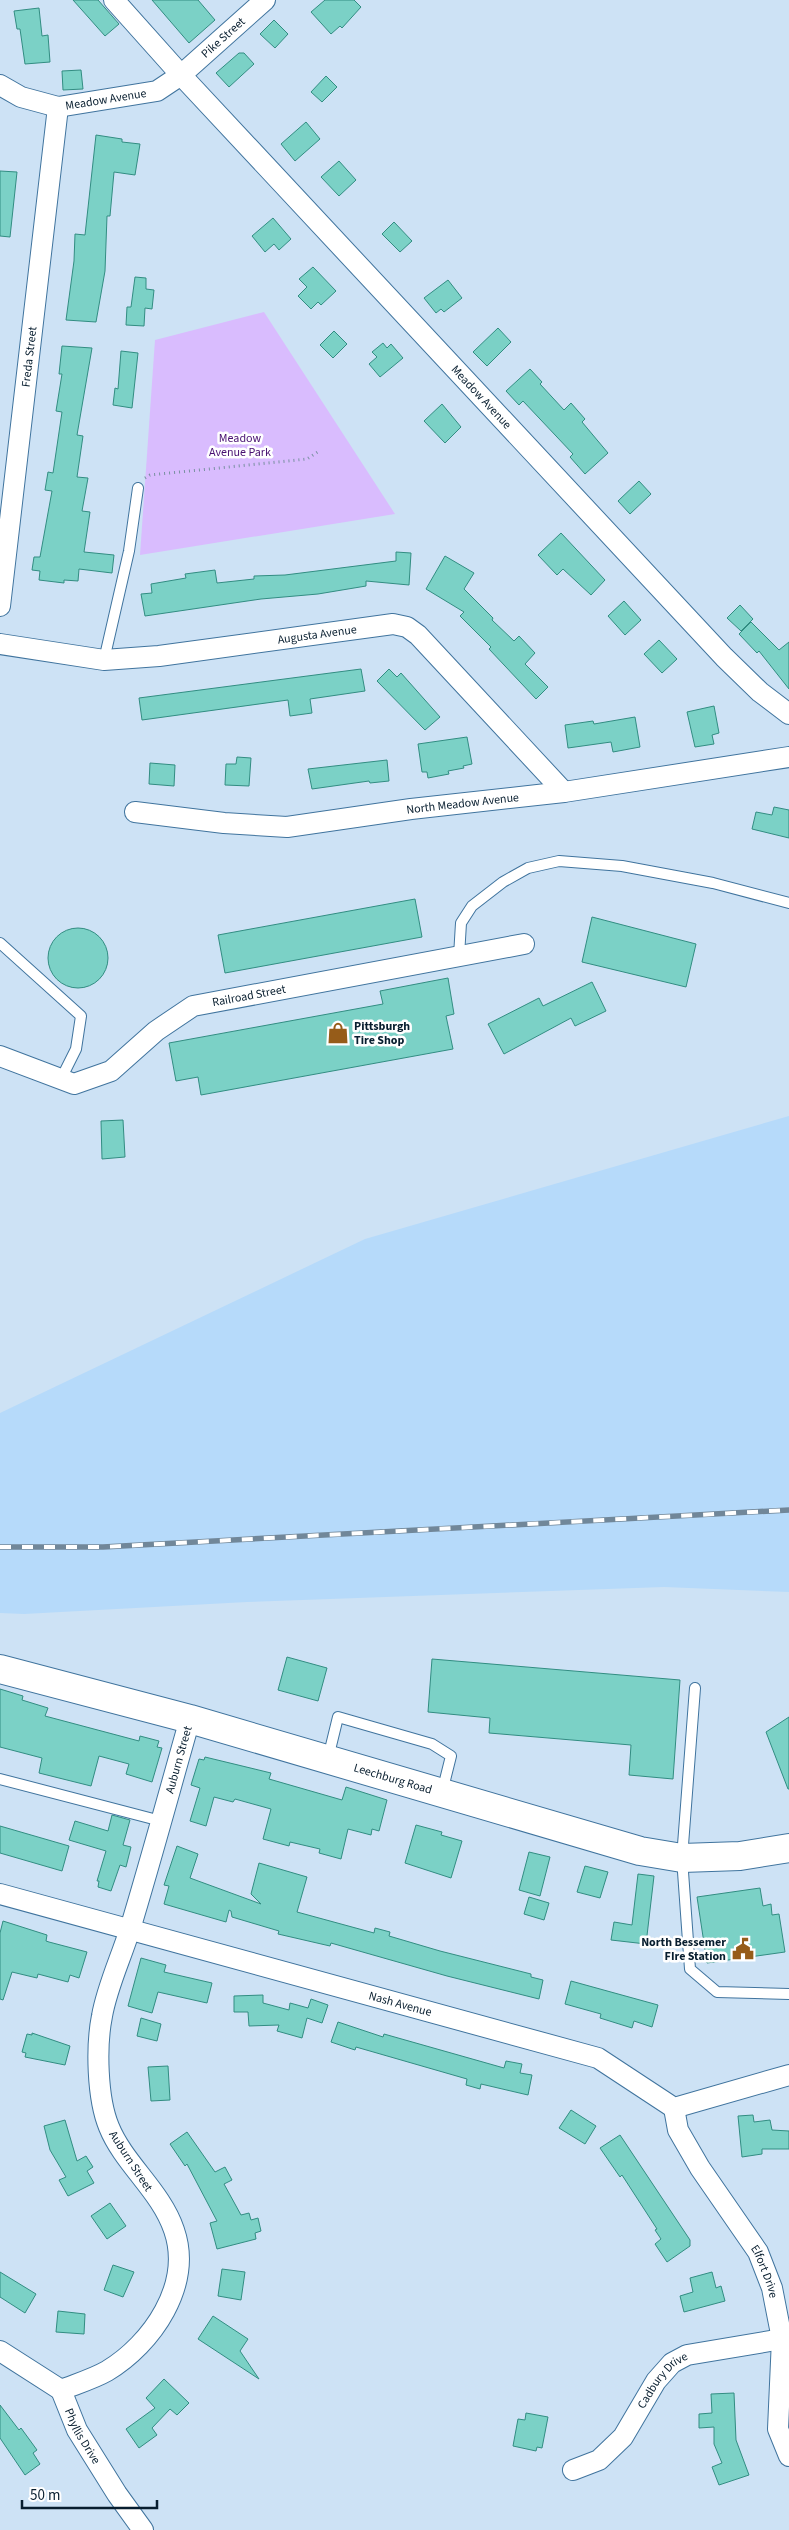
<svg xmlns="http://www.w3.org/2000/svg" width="789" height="2530" font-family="'Source Sans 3',sans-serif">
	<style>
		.built { fill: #b6dafa }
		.green { fill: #d9bcfe }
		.building { fill: #7bd1c6; stroke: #328d82 }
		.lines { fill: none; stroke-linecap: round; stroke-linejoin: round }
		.lane-casing { stroke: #40749e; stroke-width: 12 }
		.street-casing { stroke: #40749e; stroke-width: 22 }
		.secondary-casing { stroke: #40749e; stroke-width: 30 }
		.path { stroke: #7a90a2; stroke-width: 3; stroke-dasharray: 1 4; stroke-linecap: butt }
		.lane { stroke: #fff; stroke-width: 10 }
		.street { stroke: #fff; stroke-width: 20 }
		.secondary { stroke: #fff; stroke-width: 28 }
		.rail-casing { stroke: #718799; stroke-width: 5.5 }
		.rail { stroke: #fff; stroke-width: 4; stroke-dasharray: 11; stroke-linecap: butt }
		.labels { text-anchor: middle; stroke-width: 5; stroke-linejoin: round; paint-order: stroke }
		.street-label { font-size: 12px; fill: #081e2f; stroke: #fff }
		.park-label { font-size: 12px; fill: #471071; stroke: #fff }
		.poi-label { font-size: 12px; font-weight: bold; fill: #081e2f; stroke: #fff; text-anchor: start }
	</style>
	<rect width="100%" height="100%" fill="#cde2f5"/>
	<polygon class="built" points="789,1116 789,1592 664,1587 247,1602 24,1614 0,1613 0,1413 365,1239"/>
	<polygon class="green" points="264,312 395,514 140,555 155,340"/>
	<g class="building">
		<polygon points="73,0 98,0 119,24 105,36"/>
		<polygon points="152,0 198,0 215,20 189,43"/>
		<polygon points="325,0 354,0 361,7 342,28 340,26 331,34 311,12"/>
		<polygon points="39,8 42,36 48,35 50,62 25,64 20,29 17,29 14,11"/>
		<polygon points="274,20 288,34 275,48 260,34"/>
		<polygon points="239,53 244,53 254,64 229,87 216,73"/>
		<polygon points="81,70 83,89 63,90 62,71"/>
		<polygon points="326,76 337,87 322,102 311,92"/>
		<polygon points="306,122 320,139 295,161 281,144"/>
		<polygon points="96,135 122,139 122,142 140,144 135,175 114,172 110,216 107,216 105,271 96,322 66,320 74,261 75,234 85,235"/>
		<polygon points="339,161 356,180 339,196 321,177"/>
		<polygon points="0,171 17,172 10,237 0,236"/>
		<polygon points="273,218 291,239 279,250 274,244 265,252 252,236"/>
		<polygon points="394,222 412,241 400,252 382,234"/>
		<polygon points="313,267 336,291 321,305 318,302 311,309 298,296 307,287 299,279"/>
		<polygon points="135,277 146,278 146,289 154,290 152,309 145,308 144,326 126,325 127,307 131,307"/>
		<polygon points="448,280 462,298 444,312 441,309 436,313 424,298"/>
		<polygon points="498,328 511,342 487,366 473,352"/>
		<polygon points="334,331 347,344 333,358 320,345"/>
		<polygon points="383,343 387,348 391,344 403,358 380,377 369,364 377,357 372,352"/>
		<polygon points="62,346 92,348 77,435 83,436 77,477 88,478 82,511 90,512 84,552 114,555 112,573 79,569 78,581 64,580 64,583 39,580 40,571 32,570 34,557 40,557 52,491 45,490 48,472 53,473 62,412 56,411 62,374 59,374"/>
		<polygon points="121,351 138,353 132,408 113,405 115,388 118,389"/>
		<polygon points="530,369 542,382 540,384 564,410 571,403 585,419 582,422 608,453 585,474 570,457 573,454 523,401 519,405 506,391"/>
		<polygon points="442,404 461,427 445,443 424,421"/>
		<polygon points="639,481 651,494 630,514 618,501"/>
		<polygon points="561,533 605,580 591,595 563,569 557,575 538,555"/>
		<polygon points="396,552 411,553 409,585 366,581 366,586 318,594 261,599 145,616 141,594 152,593 151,584 186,578 185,574 215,570 217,583 254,579 254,576 285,575 396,561"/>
		<polygon points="445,556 474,573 464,589 493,618 492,620 514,641 519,636 535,653 525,664 548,687 536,699 489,649 491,647 460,616 464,612 426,589"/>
		<polygon points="624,601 641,620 625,635 608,616"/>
		<polygon points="740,605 753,619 741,631 727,618"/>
		<polygon points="751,622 779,650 789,642 789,689 759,651 757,653 739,634"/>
		<polygon points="659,640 677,659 662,673 644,654"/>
		<polygon points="361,669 365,691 310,699 312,713 290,716 288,700 142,720 139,698"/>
		<polygon points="389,669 397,677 401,673 440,717 425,730 377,681"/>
		<polygon points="714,706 719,733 712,735 714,744 695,747 687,712"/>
		<polygon points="635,717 640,747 613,752 611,742 568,748 565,725 593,721 594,724"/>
		<polygon points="467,737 472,764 463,766 464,768 448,771 449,774 428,778 427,772 422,772 418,744"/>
		<polygon points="237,757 251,758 249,786 225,785 226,764 236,764"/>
		<polygon points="387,760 389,781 370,783 369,781 312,789 308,769"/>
		<polygon points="150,763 175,765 174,786 149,784"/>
		<polygon points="774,807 789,810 789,838 752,829 756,812 772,815"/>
		<polygon points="415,899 422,937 225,973 218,935"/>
		<polygon points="592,917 696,944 686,987 582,962"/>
		<circle cx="78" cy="958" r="30"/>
		<polygon points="448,978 454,1014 446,1016 453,1049 201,1095 198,1077 176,1081 169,1043 383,1004 380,991"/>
		<polygon points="592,982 606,1011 575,1026 571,1018 504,1054 488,1024 539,998 543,1006"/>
		<polygon points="123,1120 125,1157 102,1159 101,1121"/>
		<polygon points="287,1657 327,1668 318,1701 278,1690"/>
		<polygon points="432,1659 680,1680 673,1779 629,1775 631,1745 489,1733 490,1718 428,1712"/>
		<polygon points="0,1689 23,1696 22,1700 48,1708 45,1716 139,1741 140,1736 159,1741 157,1747 162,1748 152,1782 126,1774 129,1764 99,1756 91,1786 39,1773 42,1758 0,1747"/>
		<polygon points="789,1717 789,1789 788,1789 766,1732"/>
		<polygon points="205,1757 271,1773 269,1779 342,1800 346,1787 387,1800 379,1831 372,1829 371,1835 348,1829 341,1859 319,1853 320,1849 290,1842 289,1846 263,1839 271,1809 235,1799 233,1802 214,1797 206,1826 190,1821 200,1788 191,1785 199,1759 204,1760"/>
		<polygon points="112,1815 130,1820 123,1845 131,1847 126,1867 120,1865 111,1891 98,1887 99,1881 97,1881 106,1851 69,1840 75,1821 108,1831"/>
		<polygon points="416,1825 442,1832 441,1835 462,1841 451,1878 405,1863"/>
		<polygon points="0,1826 69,1846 62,1871 0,1853"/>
		<polygon points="177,1846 198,1854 190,1878 261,1904 251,1894 259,1863 307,1877 297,1912 374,1933 375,1928 390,1932 389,1936 440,1951 531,1974 531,1977 543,1980 539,1999 447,1976 331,1943 330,1946 278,1934 279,1931 232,1917 231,1911 229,1910 226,1922 164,1904 169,1886 164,1885"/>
		<polygon points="529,1852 550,1857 540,1896 519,1890"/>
		<polygon points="585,1866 608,1872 600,1898 577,1892"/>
		<polygon points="638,1874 654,1876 646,1944 611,1940 614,1922 632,1925"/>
		<polygon points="760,1888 763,1906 771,1904 772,1915 779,1914 785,1952 707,1963 697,1897"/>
		<polygon points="529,1897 549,1903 544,1920 524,1914"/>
		<polygon points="3,1921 47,1935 46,1941 49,1942 87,1952 79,1978 70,1975 68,1982 38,1974 37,1978 12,1972 3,2000 0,1999 0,1933"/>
		<polygon points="141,1958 166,1965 164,1972 212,1983 207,2003 158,1992 152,2013 128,2006"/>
		<polygon points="571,1981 658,2005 652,2027 634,2021 632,2028 600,2018 601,2014 565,2004"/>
		<polygon points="263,1995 263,2003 289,2010 290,2003 308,2008 311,1999 328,2005 322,2023 307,2018 302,2038 277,2031 279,2025 249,2026 248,2012 234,2012 234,1996"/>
		<polygon points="141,2018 161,2024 157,2041 137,2036"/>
		<polygon points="338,2022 383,2037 384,2034 504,2068 506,2061 522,2064 520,2073 532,2075 528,2095 481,2084 480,2089 466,2085 467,2079 356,2047 355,2050 331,2042"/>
		<polygon points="32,2033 70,2046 65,2065 25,2057 26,2053 22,2052 27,2034 32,2035"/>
		<polygon points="168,2066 170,2100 151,2101 148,2067"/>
		<polygon points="571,2110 596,2126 585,2144 559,2128"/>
		<polygon points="753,2115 754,2122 770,2120 772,2130 789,2131 789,2149 762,2149 762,2154 742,2157 738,2116"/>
		<polygon points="65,2120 77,2161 86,2156 93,2167 87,2171 94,2183 68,2196 59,2180 66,2177 50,2150 44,2126"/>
		<polygon points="187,2132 215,2172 225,2167 232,2180 224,2184 241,2215 249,2213 251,2220 258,2218 261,2231 255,2233 256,2239 217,2249 210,2223 217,2221 187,2164 185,2166 170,2144"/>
		<polygon points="620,2135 690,2240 690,2246 667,2262 655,2244 661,2239 655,2230 657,2229 622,2175 620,2177 600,2148"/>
		<polygon points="110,2203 126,2226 107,2239 91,2216"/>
		<polygon points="113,2265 134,2272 123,2297 104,2290"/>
		<polygon points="222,2269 245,2272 241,2300 218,2296"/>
		<polygon points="0,2272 36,2294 25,2313 0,2297"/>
		<polygon points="712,2272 716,2288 721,2286 725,2301 684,2312 680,2296 693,2292 690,2278"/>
		<polygon points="58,2311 85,2314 84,2334 56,2332"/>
		<polygon points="213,2316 248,2339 240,2351 259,2379 198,2339"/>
		<polygon points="164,2379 189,2403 177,2415 170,2409 152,2428 157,2435 139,2448 126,2429 155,2408 146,2398"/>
		<polygon points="734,2393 736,2440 749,2475 719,2485 712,2467 722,2463 714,2444 714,2427 699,2428 699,2414 712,2413 711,2394"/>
		<polygon points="0,2405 19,2430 21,2428 37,2450 33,2453 40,2464 25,2475 0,2438"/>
		<polygon points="526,2413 548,2417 542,2448 537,2447 536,2451 513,2446 518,2419 525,2420"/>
	</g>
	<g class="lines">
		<g class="lane-casing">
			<g id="lane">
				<polyline points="104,660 129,551 138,488"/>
				<polyline points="0,943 81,1016 76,1049 61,1079"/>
				<polyline points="459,956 461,923 472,906 503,882 528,868 559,861 622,866 713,883 789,903"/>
				<polyline points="695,1688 682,1858 690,1969 717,1992 789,1994"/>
				<polyline points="328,1758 338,1717 432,1744 451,1756 442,1792"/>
				<polyline points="0,1779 161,1821"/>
			</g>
		</g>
		<g class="street-casing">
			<g id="street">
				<path id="s1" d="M114,0L181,75L724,657L760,692L789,714"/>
				<path id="s2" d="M0,85L21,97L58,107L157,91L181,75L265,0"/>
				<path id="s3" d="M0,606L58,107"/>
				<path id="s4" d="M0,644L104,660L159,656L393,624L407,627L418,635L564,792"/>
				<path id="s5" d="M135,812L224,823L287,827L411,809L564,792L789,757"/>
				<path id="s6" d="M0,1056L74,1084L111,1071L156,1031L193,1006L524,944"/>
				<path id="s7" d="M0,1894L598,2058L674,2108L789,2075"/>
				<path id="s8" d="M674,2108L678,2130L700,2168L758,2252L772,2288L782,2339L778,2429L789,2456"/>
				<polyline points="0,2351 61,2390"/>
				<path id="s9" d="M61,2390C76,2384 93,2379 107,2371C152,2344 193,2285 174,2230C161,2191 124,2164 109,2127C97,2098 96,2046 102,2016C107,1987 121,1958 130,1929C151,1860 170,1789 190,1719"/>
				<path id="s10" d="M61,2390L77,2430L117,2494L143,2530"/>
				<path id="s11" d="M573,2470L599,2460L623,2437L656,2381L672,2363L687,2355L782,2339"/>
			</g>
		</g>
		<g class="secondary-casing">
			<g id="secondary">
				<path id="s12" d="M0,1669L190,1719L640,1851L682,1858L740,1856L789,1848"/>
			</g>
		</g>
		<polyline class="path" points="145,478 150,475 307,459 319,451"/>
		<use href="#lane" class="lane"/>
		<use href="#street" class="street"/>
		<use href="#secondary" class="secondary"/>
		<g class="rail-casing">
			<polyline id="rail" points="0,1547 103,1547 789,1510"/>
		</g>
		<use href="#rail" class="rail"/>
	</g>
	<defs>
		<g id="shop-bare" transform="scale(1.725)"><path d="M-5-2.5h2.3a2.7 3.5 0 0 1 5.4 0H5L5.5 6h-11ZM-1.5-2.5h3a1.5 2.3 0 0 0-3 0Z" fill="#965c19" stroke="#fff" stroke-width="2.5" paint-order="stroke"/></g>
		<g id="civic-bare" transform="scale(1.725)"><path d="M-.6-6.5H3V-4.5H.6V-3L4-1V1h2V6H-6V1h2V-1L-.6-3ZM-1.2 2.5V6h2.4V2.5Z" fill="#965c19" stroke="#fff" stroke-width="2.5" paint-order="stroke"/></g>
	</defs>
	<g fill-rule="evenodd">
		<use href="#shop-bare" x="338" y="1033"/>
		<use href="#civic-bare" x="743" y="1949"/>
	</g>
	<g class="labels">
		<g class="street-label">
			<text dy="4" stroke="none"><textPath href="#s2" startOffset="248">Pike Street</textPath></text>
			<text dy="4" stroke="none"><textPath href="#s2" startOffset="111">Meadow Avenue</textPath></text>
			<text dy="4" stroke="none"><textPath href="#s3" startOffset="251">Freda Street</textPath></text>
			<text dy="4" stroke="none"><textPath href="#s1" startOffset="541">Meadow Avenue</textPath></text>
			<text dy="4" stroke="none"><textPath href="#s4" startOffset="320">Augusta Avenue</textPath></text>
			<text dy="4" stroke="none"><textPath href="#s5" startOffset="330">North Meadow Avenue</textPath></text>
			<text dy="4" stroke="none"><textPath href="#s6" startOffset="280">Railroad Street</textPath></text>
			<text dy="4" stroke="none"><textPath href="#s9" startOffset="720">Auburn Street</textPath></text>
			<text dy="4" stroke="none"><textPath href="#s12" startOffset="408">Leechburg Road</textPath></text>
			<text dy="4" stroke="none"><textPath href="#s7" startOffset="415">Nash Avenue</textPath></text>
			<text transform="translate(131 2161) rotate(57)" y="4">Auburn Street</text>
			<text dy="4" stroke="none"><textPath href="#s8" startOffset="189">Elfort Drive</textPath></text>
			<text dy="4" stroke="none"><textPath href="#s11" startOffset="131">Cadbury Drive</textPath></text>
			<text dy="4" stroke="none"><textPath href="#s10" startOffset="51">Phyllis Drive</textPath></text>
		</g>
		<g class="park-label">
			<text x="240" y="442">Meadow<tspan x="240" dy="14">Avenue Park</tspan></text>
		</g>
		<g class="poi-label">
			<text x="354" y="1030">Pittsburgh<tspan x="354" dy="14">Tire Shop</tspan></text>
			<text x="726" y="1946" text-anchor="end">North Bessemer<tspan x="726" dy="14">FIre Station</tspan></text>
		</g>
	</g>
	<path d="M22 2500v8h135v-8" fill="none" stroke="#081e2f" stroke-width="2.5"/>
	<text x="30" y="2500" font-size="15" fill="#081e2f" stroke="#ffffff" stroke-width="4" paint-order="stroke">50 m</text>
</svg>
